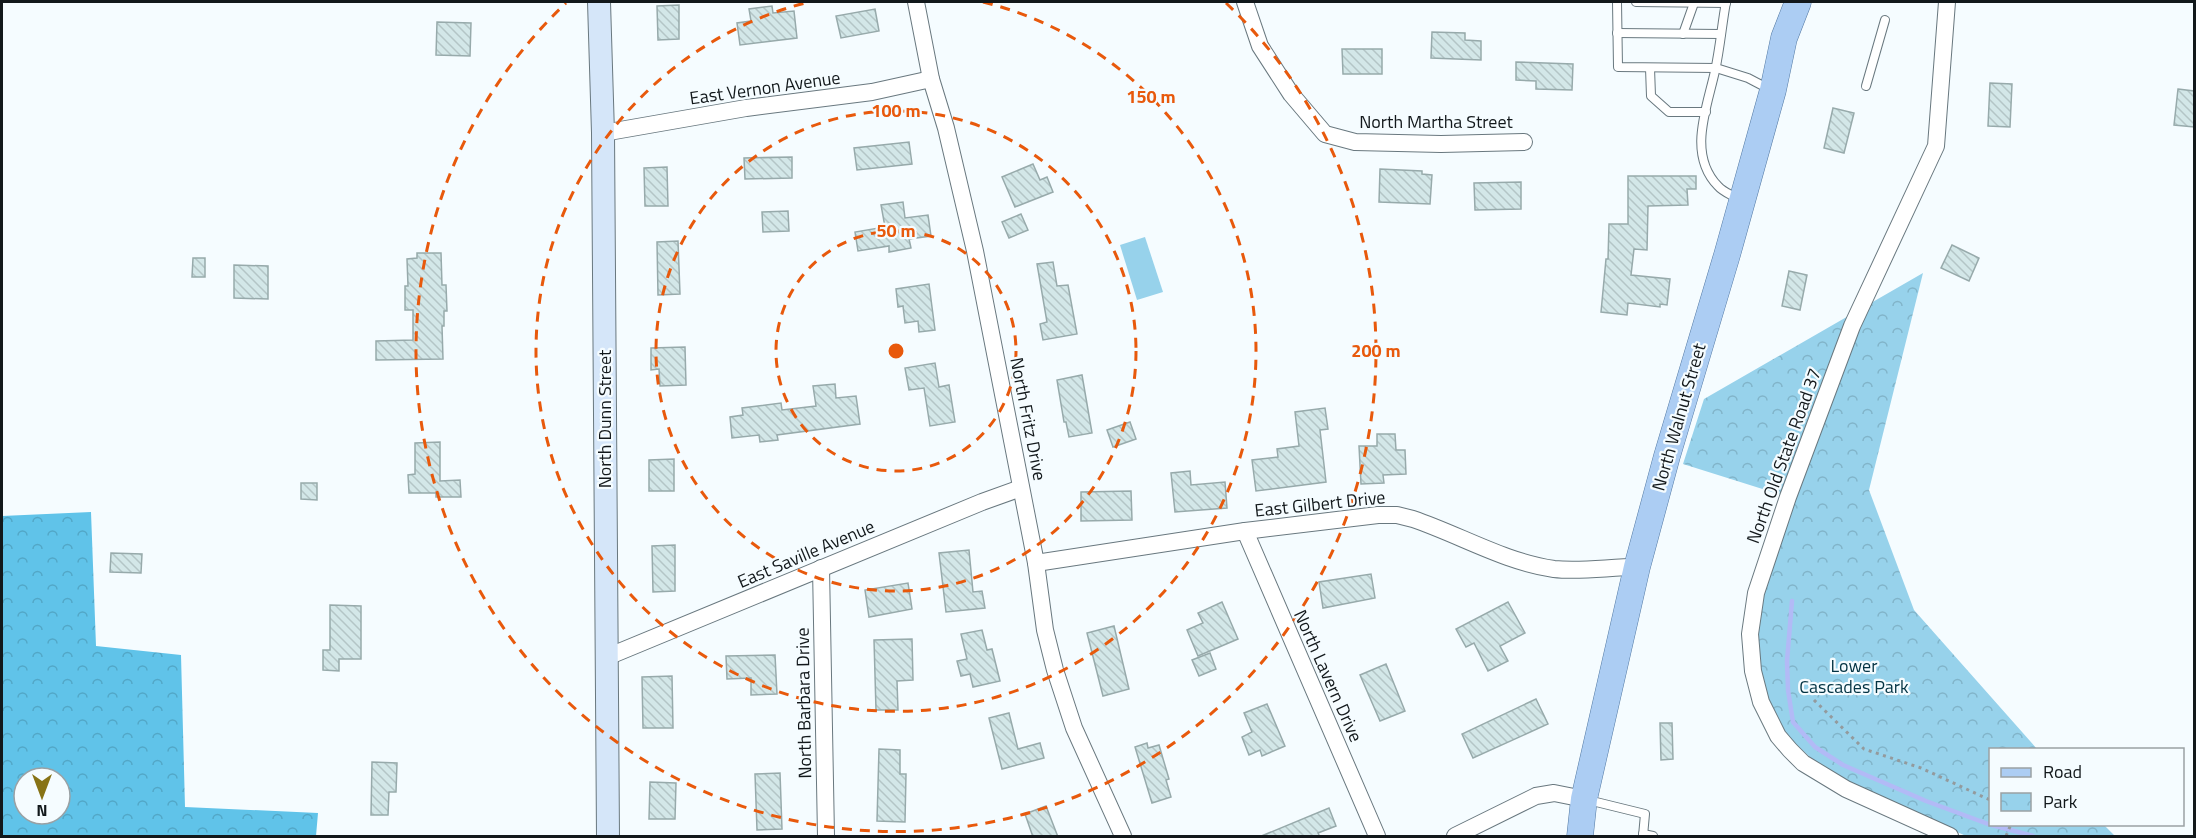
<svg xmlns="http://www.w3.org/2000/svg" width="2196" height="838" font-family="'Titillium Web',sans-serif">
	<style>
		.forest { fill: url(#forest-crowns); fill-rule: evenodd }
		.park { fill: url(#park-crowns) }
		.garden { fill: #97d2eb }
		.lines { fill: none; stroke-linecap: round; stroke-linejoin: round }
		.stream { stroke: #b2baf6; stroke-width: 4.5 }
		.building { fill: url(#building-back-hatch); stroke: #97aaab; stroke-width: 1.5 }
		.lane-casing { stroke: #69787f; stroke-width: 10 }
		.street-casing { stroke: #69787f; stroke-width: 18 }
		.secondary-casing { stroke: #69787f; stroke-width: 24 }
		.primary-casing { stroke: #5278a2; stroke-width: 27 }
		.path { stroke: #939a9d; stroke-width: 3; stroke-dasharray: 3 4.5; stroke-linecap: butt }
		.lane { stroke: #fff; stroke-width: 8 }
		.street { stroke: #fff; stroke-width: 16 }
		.secondary { stroke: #d5e6f9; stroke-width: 22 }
		.primary { stroke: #accdf3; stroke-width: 26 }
		.ring { fill: none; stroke: #e8590c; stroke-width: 3; stroke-dasharray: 10 8 }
		.labels { text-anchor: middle; stroke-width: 4.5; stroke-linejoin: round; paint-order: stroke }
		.street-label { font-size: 18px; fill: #12181b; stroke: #f5fcff }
		.park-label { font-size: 18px; fill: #033343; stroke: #f5fcff }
		.centre { fill: #e8590c; stroke: #f5fcff; stroke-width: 3 }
		.ring-label { font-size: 18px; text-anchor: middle; font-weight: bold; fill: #e8590c; stroke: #f5fcff; stroke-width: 4.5; stroke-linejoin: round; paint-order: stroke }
	</style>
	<defs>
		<pattern id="forest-crowns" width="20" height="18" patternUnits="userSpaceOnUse" patternTransform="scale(1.5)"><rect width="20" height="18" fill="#60c3e9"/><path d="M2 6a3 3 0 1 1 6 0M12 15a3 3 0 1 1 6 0" fill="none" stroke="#52a7c7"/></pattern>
		<pattern id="park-crowns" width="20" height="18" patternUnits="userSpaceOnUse" patternTransform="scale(1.5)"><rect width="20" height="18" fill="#97d2eb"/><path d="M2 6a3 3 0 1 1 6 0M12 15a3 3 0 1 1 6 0" fill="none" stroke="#81b4c9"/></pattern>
		<pattern id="building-back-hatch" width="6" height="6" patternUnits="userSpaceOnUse" patternTransform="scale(1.5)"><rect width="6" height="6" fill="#d3e7e8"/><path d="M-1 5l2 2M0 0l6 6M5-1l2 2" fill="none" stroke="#b4c5c6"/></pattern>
	</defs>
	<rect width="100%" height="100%" fill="#f5fcff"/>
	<path class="forest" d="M91,512L96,646L181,655L185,807L318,813L316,836H2V516ZM24,778H60V814H24Z"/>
	<polygon class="park" points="1923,273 1869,490 1914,610 2037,749 1990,750 1990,824 2104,825 2115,836 1966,836 1847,782 1813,760 1782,731 1767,703 1758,670 1756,634 1762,598 1788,497 1683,464 1704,399"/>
	<polygon class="garden" points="1145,237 1163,292 1137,300 1120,245"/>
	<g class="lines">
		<polyline class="stream" points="1792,601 1787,661 1788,690 1793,722 1815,747 1843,765 1926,801 1988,824 2033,836"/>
	</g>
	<g class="building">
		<polygon points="679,5 679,39 658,40 657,6"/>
		<polygon points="772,6 773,13 794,11 797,38 740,45 737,23 751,21 749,9"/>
		<polygon points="875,9 879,31 841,38 836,16"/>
		<polygon points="437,22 471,23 470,56 436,55"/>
		<polygon points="1432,32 1465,33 1465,40 1481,41 1481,60 1431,58"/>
		<polygon points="1342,49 1382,49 1382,74 1343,74"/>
		<polygon points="1516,62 1573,64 1572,90 1536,89 1536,81 1516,80"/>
		<polygon points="1990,83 2012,84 2010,127 1988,126"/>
		<polygon points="2178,89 2194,91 2194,127 2174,125"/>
		<polygon points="1833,108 1854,113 1844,153 1824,148"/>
		<polygon points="909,142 912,164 857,170 854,148"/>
		<polygon points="792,157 792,178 745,179 744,158"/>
		<polygon points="1033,164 1040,180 1047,177 1053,192 1015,207 1002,177"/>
		<polygon points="667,167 668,206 645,206 644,168"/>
		<polygon points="1380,169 1422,171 1422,174 1432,175 1430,204 1379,202"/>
		<polygon points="1628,176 1696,176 1696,189 1687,189 1688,205 1648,206 1647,250 1634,249 1631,275 1670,279 1667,305 1660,304 1660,307 1628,303 1627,315 1601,312 1606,259 1608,259 1609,224 1628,224"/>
		<polygon points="1521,182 1521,209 1475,210 1474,183"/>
		<polygon points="903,202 905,218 928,215 931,236 909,239 911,248 889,252 889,246 858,251 855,232 885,227 881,205"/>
		<polygon points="788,211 789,231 763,232 762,212"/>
		<polygon points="1021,214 1028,230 1009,238 1002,222"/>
		<polygon points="678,241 680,294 658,295 657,242"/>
		<polygon points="1952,245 1979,258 1969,281 1941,268"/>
		<polygon points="417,253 441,253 442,285 446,285 447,311 444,311 444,326 442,326 443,359 376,360 376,341 413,340 413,310 405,310 405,286 408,286 407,259 417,258"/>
		<polygon points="193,258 205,258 205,277 192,277"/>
		<polygon points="1053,262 1057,286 1068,285 1077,334 1043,340 1040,324 1047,322 1037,264"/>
		<polygon points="234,265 268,266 268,299 234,298"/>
		<polygon points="1789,271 1807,275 1800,310 1782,306"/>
		<polygon points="929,284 935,330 919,332 918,321 905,323 903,306 898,307 896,289"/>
		<polygon points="685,347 686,385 660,386 659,369 651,370 651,348"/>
		<polygon points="935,363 939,387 949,385 955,422 930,426 924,388 909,390 905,368"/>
		<polygon points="1082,375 1092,433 1069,437 1066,422 1064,422 1057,380"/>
		<polygon points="835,384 836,398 856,396 860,424 777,435 778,440 760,442 759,435 732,438 730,417 743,415 742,408 781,403 782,410 816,406 813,386"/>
		<polygon points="1325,408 1328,429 1320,430 1326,482 1256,491 1252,460 1278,457 1277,449 1299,446 1295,412"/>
		<polygon points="1130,422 1136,439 1113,447 1107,430"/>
		<polygon points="1377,434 1395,434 1396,450 1405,450 1406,474 1383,475 1384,483 1361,484 1359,446 1377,446"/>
		<polygon points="440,442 440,481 460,480 461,497 436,497 436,493 409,493 408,475 415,474 415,443"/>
		<polygon points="674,459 674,491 649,491 649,460"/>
		<polygon points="1190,471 1191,485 1225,482 1227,508 1175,512 1171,473"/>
		<polygon points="301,483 317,483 317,500 301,499"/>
		<polygon points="1131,491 1132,520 1081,521 1081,492"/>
		<polygon points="675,545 675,591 653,592 652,546"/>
		<polygon points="969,550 973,592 982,591 985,608 946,612 939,553"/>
		<polygon points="111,553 142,554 141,573 110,572"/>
		<polygon points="1371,574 1375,598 1323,608 1319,582"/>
		<polygon points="908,583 912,609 869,617 865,590"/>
		<polygon points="1222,602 1238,639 1198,656 1187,630 1203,623 1198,613"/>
		<polygon points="1508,602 1525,633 1500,646 1508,661 1488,671 1474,643 1466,647 1456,629"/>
		<polygon points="330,605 361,606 361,659 339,659 339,671 323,670 323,650 330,650"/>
		<polygon points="1114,626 1129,689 1103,696 1087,633"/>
		<polygon points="982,630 987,650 992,649 1000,681 973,687 970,674 961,676 957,661 967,659 961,634"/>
		<polygon points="912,639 913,680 897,681 898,710 876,710 874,640"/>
		<polygon points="1210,653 1216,669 1199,676 1192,660"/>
		<polygon points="775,655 777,694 751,695 751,678 727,679 726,656"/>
		<polygon points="1386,664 1405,711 1380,721 1360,675"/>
		<polygon points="672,676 673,728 643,728 642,677"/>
		<polygon points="1536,699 1548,724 1473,758 1462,734"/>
		<polygon points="1267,704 1285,746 1262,756 1260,750 1249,755 1242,737 1252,732 1244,713"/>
		<polygon points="1009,713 1018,749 1040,743 1044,758 1002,769 989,718"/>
		<polygon points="1660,723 1672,723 1673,759 1661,760"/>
		<polygon points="1147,743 1148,748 1159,745 1169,779 1166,780 1171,797 1152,803 1135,747"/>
		<polygon points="879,749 900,750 900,774 906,774 905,822 877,821"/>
		<polygon points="372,762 397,763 396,792 389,792 388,815 371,815"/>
		<polygon points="780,773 782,829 757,830 755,774"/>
		<polygon points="650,782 676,783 675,819 649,819"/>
		<polygon points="1046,806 1058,837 1033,837 1025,814"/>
		<polygon points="1329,808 1336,826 1318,833 1320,837 1259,837"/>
	</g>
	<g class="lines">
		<g class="lane-casing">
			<g id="lane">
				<polyline points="1617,2 1618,67 1716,68 1748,78 1769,89"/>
				<polyline points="1636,2 1726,3"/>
				<path d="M1726,2C1722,24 1720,48 1715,71C1707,108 1687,154 1718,186C1723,192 1732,195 1738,199"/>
				<polyline points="1617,33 1721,34"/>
				<polyline points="1683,34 1694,3"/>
				<polyline points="1650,68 1651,96 1669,112 1706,112"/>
				<polyline points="1866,86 1885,20"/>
				<polyline points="1588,800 1645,814 1643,836"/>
				<polyline points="1643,834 1653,836"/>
			</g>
		</g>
		<g class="street-casing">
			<g id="street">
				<polyline points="916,2 931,79 946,128 975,251 1036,563 1045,630 1055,670 1074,728 1123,836"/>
				<polyline points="1245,2 1260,46 1291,94 1325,134 1355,142 1441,144 1524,142"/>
				<polyline points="1947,2 1936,146 1852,326 1788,497 1756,593 1750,634 1753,671 1761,702 1778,736 1790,750 1803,763 1846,789 1950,836"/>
				<polyline points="603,133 746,108 872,92 931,79"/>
				<polyline points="1245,531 1377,836"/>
				<path d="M1036,563L1245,531L1378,515H1397L1413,519C1460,535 1505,562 1554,569C1581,572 1610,567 1637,567"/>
				<polyline points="821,568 826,836"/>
				<polyline points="607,657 982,502 1021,488"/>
				<polyline points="1455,836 1536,796 1554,793 1584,799"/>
			</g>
		</g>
		<g class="secondary-casing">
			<polyline id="secondary" points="599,2 603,133 608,836"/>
		</g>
		<g class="primary-casing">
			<polyline id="primary" points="1580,836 1584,799 1637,567 1667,456 1727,255 1773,90 1784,38 1798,2"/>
		</g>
		<g class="path">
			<polyline points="1814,700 1864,749 1921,768 1990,800"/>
			<polyline points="2055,824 2060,826"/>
			<polyline points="2006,836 2011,824"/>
		</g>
		<use href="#lane" class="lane"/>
		<use href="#street" class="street"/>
		<use href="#secondary" class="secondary"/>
		<use href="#primary" class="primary"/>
	</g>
	<g class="ring">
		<circle cx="896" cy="351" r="120"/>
		<circle cx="896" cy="351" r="240"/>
		<path d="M983 2A360 360 0 1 1 809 2"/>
		<path d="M1226 3A480 480 0 1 1 566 3"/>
	</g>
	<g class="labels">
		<g class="street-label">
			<text transform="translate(765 88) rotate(-8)" y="6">East Vernon Avenue</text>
			<text x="1436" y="128">North Martha Street</text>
			<text transform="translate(1679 417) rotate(-74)" y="6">North Walnut Street</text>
			<text transform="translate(605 419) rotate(-90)" y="6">North Dunn Street</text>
			<text transform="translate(1028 419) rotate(79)" y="6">North Fritz Drive</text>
			<text transform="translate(1784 456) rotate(-70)" y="6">North Old State Road 37</text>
			<text transform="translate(1320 504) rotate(-6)" y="6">East Gilbert Drive</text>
			<text transform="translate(806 554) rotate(-23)" y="6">East Saville Avenue</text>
			<text transform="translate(1328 676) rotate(66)" y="6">North Lavern Drive</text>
			<text transform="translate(804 703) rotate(-91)" y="6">North Barbara Drive</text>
		</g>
		<g class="park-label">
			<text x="1854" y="672">Lower<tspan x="1854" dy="21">Cascades Park</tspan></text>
		</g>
	</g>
	<circle cx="896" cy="351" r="9" class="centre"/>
	<g class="ring-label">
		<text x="1151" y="103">150 m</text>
		<text x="896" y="117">100 m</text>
		<text x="896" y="237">50 m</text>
		<text x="1376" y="357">200 m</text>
	</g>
	<rect width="2196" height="838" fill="none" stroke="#12181b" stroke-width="6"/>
	<rect x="1989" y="748" width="195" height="78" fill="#f5fcff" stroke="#9aa1a4" stroke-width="1.5"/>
	<rect x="2001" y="768" width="30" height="9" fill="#accdf3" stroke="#9aa1a4" stroke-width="1.5"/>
	<text x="2043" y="778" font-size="18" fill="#12181b">Road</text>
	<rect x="2001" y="793" width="30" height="18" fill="url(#park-crowns)" stroke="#9aa1a4" stroke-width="1.5"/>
	<text x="2043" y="808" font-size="18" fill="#12181b">Park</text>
	<g transform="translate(42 796) rotate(180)"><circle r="28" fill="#f5fcff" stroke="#9aa1a4" stroke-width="1.5"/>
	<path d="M0-4.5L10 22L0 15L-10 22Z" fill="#877316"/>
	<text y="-9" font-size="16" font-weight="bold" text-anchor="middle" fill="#12181b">N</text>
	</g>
</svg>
